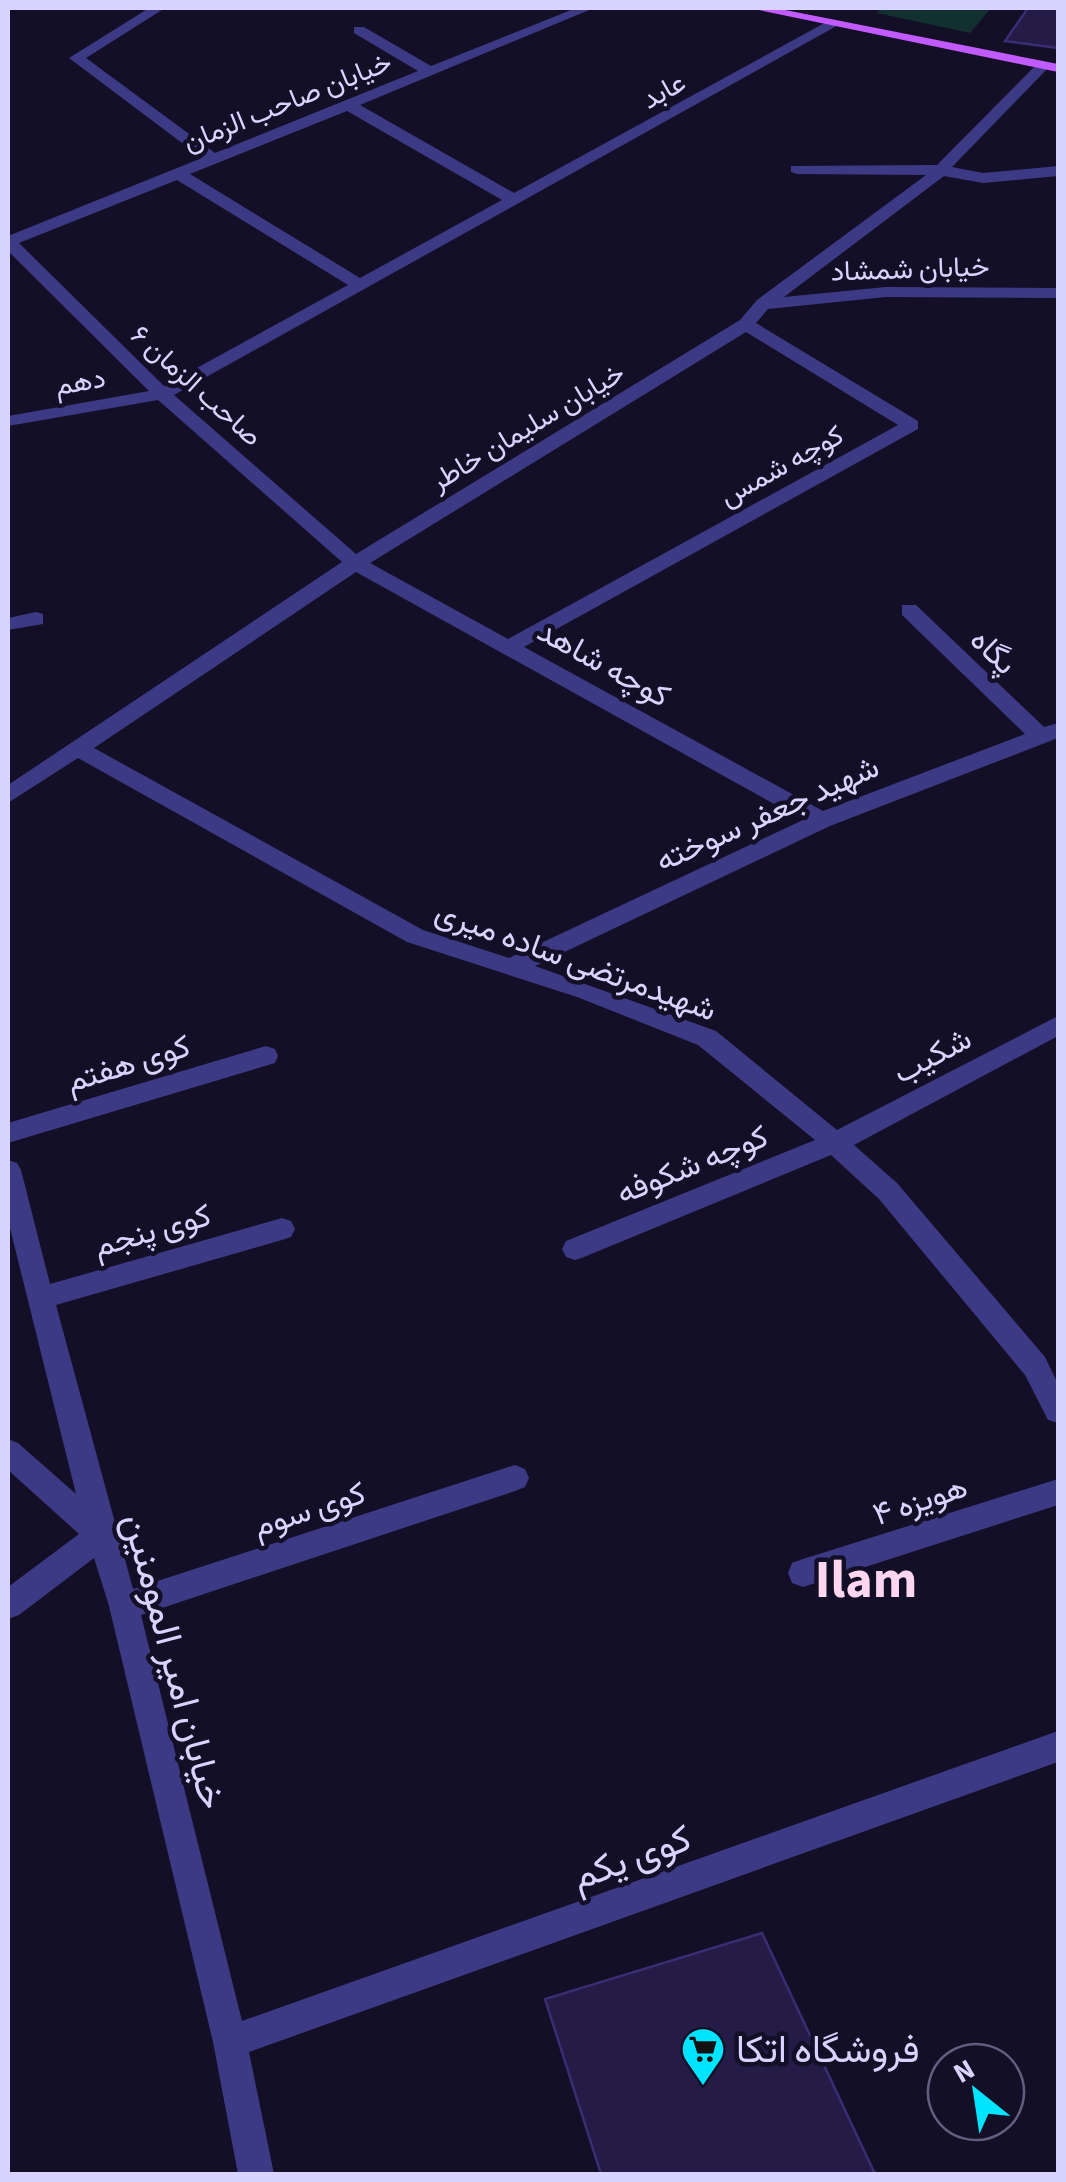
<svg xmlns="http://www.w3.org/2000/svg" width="1066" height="2182" font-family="'Source Sans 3',Vazirmatn,sans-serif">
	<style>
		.green { fill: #12302f }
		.building { fill: #241b47; stroke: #3b2d73; stroke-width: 2.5 }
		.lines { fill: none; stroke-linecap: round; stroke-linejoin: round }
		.minor { fill: #3d3a85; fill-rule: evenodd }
		.major { fill: #c25bff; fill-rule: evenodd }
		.labels { text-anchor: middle; stroke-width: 9; stroke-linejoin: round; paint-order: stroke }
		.far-street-label { font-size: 28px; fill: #d9d4ff; stroke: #130f26 }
		.street-label { font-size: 32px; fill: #d9d4ff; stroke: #130f26 }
		.near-street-label { font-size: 38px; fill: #d9d4ff; stroke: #130f26 }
		.near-poi-label { font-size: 38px; fill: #d9d4ff; stroke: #130f26; text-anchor: start }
		.town-label { font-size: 52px; font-weight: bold; fill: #ffd6f0; stroke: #130f26 }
	</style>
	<rect width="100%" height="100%" fill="#130f26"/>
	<polygon class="green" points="882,8 991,8 970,33 877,13"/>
	<g class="building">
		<polygon points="1028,8 1058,8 1058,48 1005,41"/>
		<polygon points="762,1933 875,2174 601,2174 545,1999"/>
	</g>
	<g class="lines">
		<g class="minor">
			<path d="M149,8H165L86,58L215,153L418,71L354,33V27H364L431,66L576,8H594L360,105L514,193L830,20L842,23L174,395L356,554L740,320L757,300L926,175L797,174L791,172V166L937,165L1039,62L1051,65L952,167L983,173L1058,166V176L983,183L944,176L784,297L886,287L1058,288V298L886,297L768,309L756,323L918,421V429L524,647L823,811L1025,734L902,615V605H916L1044,727L1058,723V738L830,826L535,966L716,1031L837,1130L1058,1016V1036L854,1145L897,1183L1045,1357L1058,1384V1423L1048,1420L1025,1375L879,1199L831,1155L584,1257L575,1260L566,1257L562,1249L566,1241L815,1140L698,1045L577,997L407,942L78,758L8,803V785L342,562L158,400L8,426V416L149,391L8,251V236L202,158L69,58ZM347,111L502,200L360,278L190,174ZM177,180L348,285L164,386L19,243ZM746,332L898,425L508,639L370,563ZM356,572L803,820L509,958L423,930L94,748Z"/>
			<polygon points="36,612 43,614 43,624 8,630 8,618"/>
			<polygon points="266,1046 275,1049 278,1056 275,1063 8,1143 8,1123"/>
			<polygon points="8,1160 17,1163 21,1170 50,1284 282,1218 291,1221 295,1229 291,1237 282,1240 56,1305 133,1589 515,1465 525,1469 529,1478 525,1487 515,1491 141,1615 242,2021 1058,1731 1058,1762 249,2052 274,2174 238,2174 213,2042 109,1606 94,1558 19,1615 8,1619 8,1587 79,1534 8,1470 8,1439 18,1443 76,1494 8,1220"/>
			<polygon points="1058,1479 1058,1505 803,1587 792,1583 788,1573 792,1563 803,1559"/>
		</g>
		<polygon class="major" points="749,8 775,8 1058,64 1058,72"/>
	</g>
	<defs>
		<g id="supermarket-pin" transform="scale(2.25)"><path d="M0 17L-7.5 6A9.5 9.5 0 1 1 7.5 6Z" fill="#00e5ff" stroke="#130f26"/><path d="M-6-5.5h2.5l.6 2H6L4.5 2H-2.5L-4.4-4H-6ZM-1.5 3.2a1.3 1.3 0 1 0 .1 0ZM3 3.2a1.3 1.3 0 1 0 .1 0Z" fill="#111"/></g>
	</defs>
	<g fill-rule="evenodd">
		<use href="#supermarket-pin" x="703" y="2049"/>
	</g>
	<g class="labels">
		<g class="far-street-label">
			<text transform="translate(663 90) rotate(-29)" y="10">عابد</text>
			<text transform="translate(287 101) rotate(-22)" y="10">خیابان صاحب الزمان</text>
			<text transform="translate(910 268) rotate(-2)" y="10">خیابان شمشاد</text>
			<text transform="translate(80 381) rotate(-10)" y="10">دهم</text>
			<text transform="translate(197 385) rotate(42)" y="10">صاحب الزمان ۶</text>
			<text transform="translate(527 426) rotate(-31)" y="10">خیابان سلیمان خاطر</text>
			<text transform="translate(781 465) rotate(-29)" y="10">کوچه شمس</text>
		</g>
		<g class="street-label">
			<text transform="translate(994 651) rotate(44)" y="11">پگاه</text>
			<text transform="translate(604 663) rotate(29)" y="11">کوچه شاهد</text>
			<text transform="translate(767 813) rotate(-24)" y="11">شهید جعفر سوخته</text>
			<text transform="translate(576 960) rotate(20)" y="11">شهیدمرتضی ساده میری</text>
			<text transform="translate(932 1055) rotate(-28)" y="11">شکیب</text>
			<text transform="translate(128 1063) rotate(-17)" y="11">کوی هفتم</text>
			<text transform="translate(692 1164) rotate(-22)" y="11">کوچه شکوفه</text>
			<text transform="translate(152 1230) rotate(-16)" y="11">کوی پنجم</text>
			<text transform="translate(920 1500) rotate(-18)" y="11">هویزه ۴</text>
			<text transform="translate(309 1509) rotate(-18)" y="11">کوی سوم</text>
		</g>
		<g class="near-street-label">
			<text transform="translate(175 1661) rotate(75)" y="13">خیابان امیر المومنین</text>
			<text transform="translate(631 1857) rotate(-20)" y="13">کوی یکم</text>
		</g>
		<g class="near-poi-label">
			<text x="736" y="2062">فروشگاه اتکا</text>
		</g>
		<g class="town-label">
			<text x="866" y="1597">Ilam</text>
		</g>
	</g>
	<rect width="1066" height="2182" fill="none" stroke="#d9d4ff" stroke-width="20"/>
	<g transform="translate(976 2092) rotate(330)"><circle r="48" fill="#130f26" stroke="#625e7d" stroke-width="2.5"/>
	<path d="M0-8L18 38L0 25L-18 38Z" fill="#00e5ff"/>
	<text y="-15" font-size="28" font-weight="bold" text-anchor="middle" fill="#d9d4ff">N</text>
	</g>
</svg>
